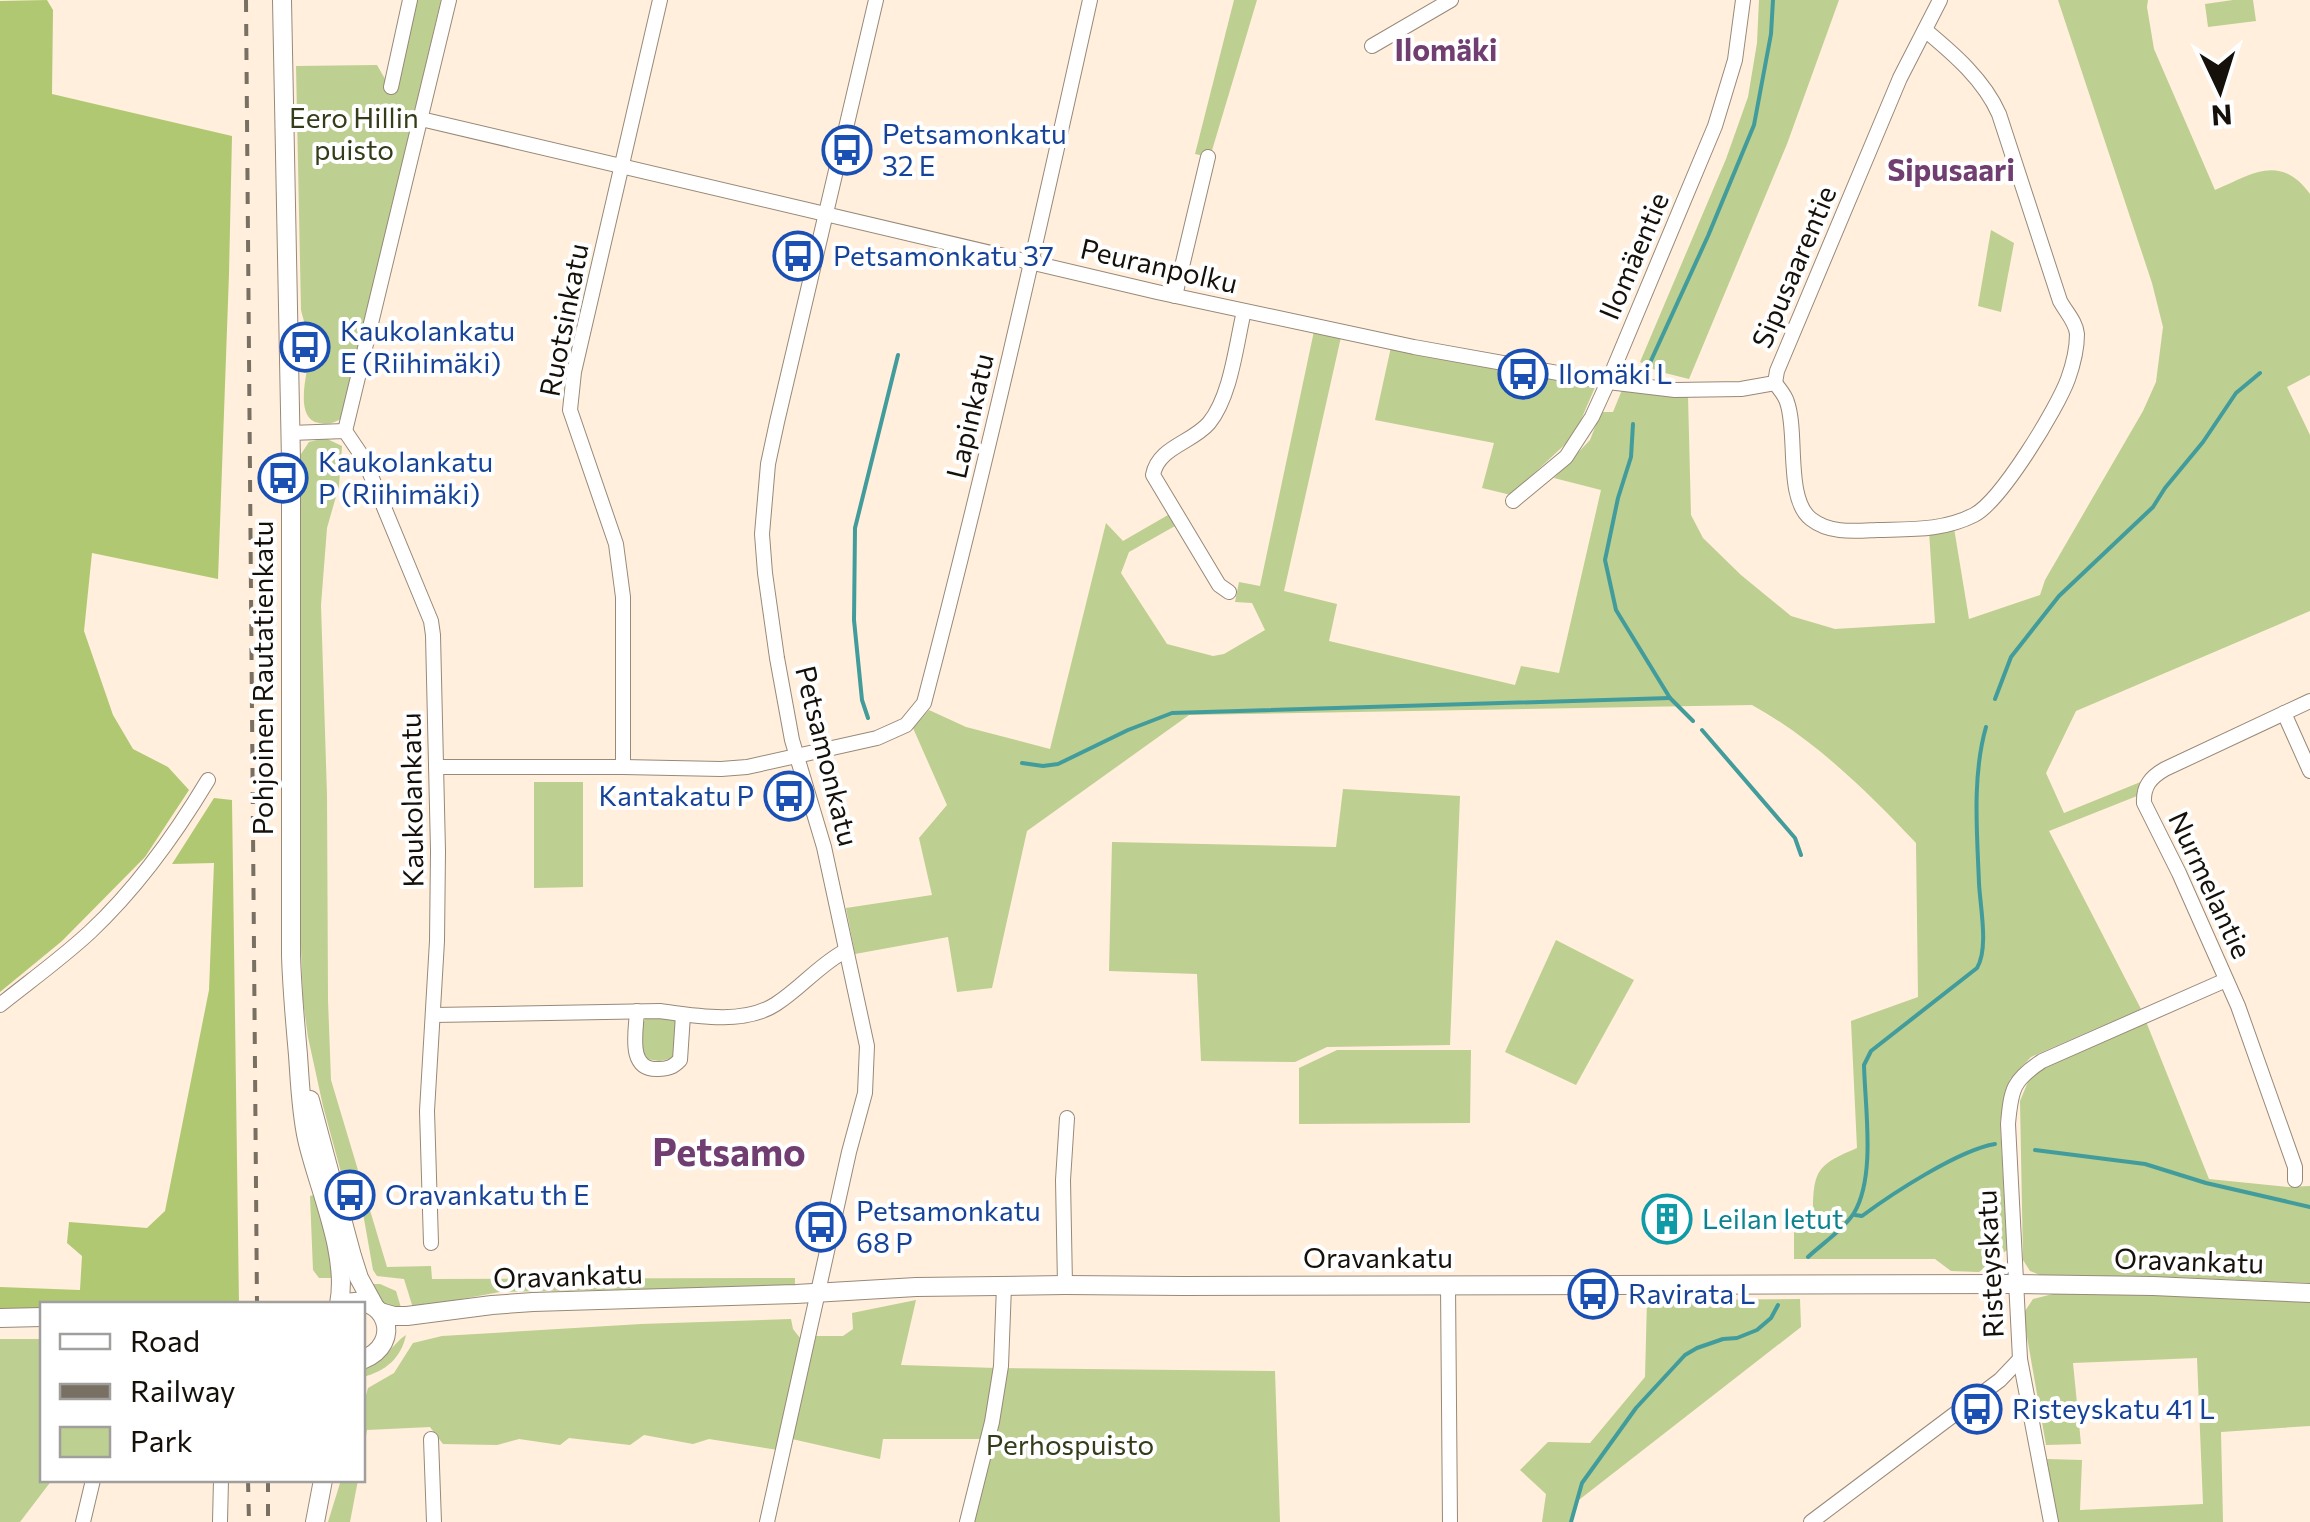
<svg xmlns="http://www.w3.org/2000/svg" width="2310" height="1522" font-family="Commissioner,sans-serif">
	<style>
		.green { fill: #bdcf91 }
		.forest { fill: #b1c873 }
		.lines { fill: none; stroke-linecap: round; stroke-linejoin: round }
		.stream { stroke: #429c9c; stroke-width: 4 }
		.minor-casing { stroke: #988979; stroke-width: 16 }
		.tertiary-casing { stroke: #988979; stroke-width: 20 }
		.minor { stroke: #fff; stroke-width: 14 }
		.tertiary { stroke: #fff; stroke-width: 18 }
		.rail { stroke: #797064; stroke-width: 4; stroke-dasharray: 12 12; stroke-linecap: butt }
		.labels { text-anchor: middle; stroke-width: 8; stroke-linejoin: round; paint-order: stroke }
		.park-label { font-size: 28px; fill: #343d19; stroke: #fff }
		.transit-label { font-size: 28px; fill: #164399; stroke: #fff; text-anchor: start }
		.street-label { font-size: 28px; fill: #15100a; stroke: #fff }
		.culture-label { font-size: 28px; fill: #0d838f; stroke: #fff; text-anchor: start }
		.neighbourhood-label { font-size: 30px; font-weight: bold; fill: #703e71; stroke: #fff }
		.district-label { font-size: 38px; font-weight: bold; fill: #703e71; stroke: #fff }
	</style>
	<rect width="100%" height="100%" fill="#ffefdc"/>
	<g class="green">
		<path d="M417,0H441L416,106L363,354L342,418C335,423 327,425 319,423C292,418 309,369 310,350C310,337 304,323 301,310L296,66L377,65L385,79L389,91Z"/>
		<polygon points="1234,0 1257,0 1210,157 1195,154"/>
		<polygon points="1759,0 1839,0 1787,144 1689,379 1657,371 1640,362 1726,159 1748,97 1757,43"/>
		<path d="M2058,0H2148L2147,7L2154,49L2215,190C2252,174 2280,153 2310,194V375L2287,387L2310,435V611L2076,711L2046,773L2064,813L2143,781L2137,796L2049,831L2141,1009L2031,1057L2010,1079L2000,1122L2007,1250L1979,1272L1951,1271L1935,1259H1794V1228L1813,1211C1813,1169 1819,1164 1857,1148L1851,1021L1918,997L1916,843C1868,792 1814,739 1752,705L1189,715L1027,831L992,988L957,992L948,937L855,954L846,908L932,895L919,838L947,805L913,728L929,710L966,727L1050,749L1106,523L1123,541L1168,515L1175,526L1129,552L1121,573L1167,644L1213,656L1224,654L1265,630L1252,603L1235,602L1239,582L1260,586L1314,331L1341,337L1284,591L1337,604L1329,641L1515,685L1521,666L1559,673L1601,490L1554,478L1590,440L1601,412H1613L1622,390L1688,396L1691,515L1703,538L1741,575L1791,616L1835,629L1935,623L1929,531L1954,528L1969,619L2040,595L2045,580L2143,411L2156,382L2163,327L2152,283Z"/>
		<polygon points="2233,0 2253,0 2256,21 2208,27 2205,4"/>
		<polygon points="1991,230 2014,243 2001,312 1978,306"/>
		<polygon points="1391,347 1596,385 1574,436 1511,495 1482,488 1494,443 1375,420"/>
		<polygon points="325,438 342,446 339,486 327,528 321,605 327,795 328,1000 331,1080 387,1267 431,1266 432,1279 795,1278 795,1286 500,1292 413,1308 404,1279 377,1276 373,1270 360,1196 345,1187 323,1106 308,1037 303,1001 300,921 299,496 301,454 309,442"/>
		<polygon points="534,782 583,782 583,887 534,888"/>
		<polygon points="1343,789 1460,796 1450,1045 1327,1047 1295,1062 1201,1061 1197,974 1109,971 1112,842 1336,847"/>
		<polygon points="1556,940 1634,980 1576,1085 1505,1052"/>
		<path d="M648,1014L672,1016L677,1024L675,1058L659,1061L647,1059C639,1045 639,1028 648,1014Z"/>
		<polygon points="2145,1019 2209,1179 2288,1187 2310,1186 2310,1283 2171,1277 2040,1275 2030,1271 2023,1260 2020,1101 2030,1077 2045,1067"/>
		<polygon points="1337,1050 1471,1050 1470,1123 1299,1124 1299,1068"/>
		<polygon points="314,1195 326,1224 334,1278 319,1278 313,1270 310,1196"/>
		<polygon points="369,1284 380,1284 396,1291 402,1311 387,1308"/>
		<polygon points="2057,1293 2137,1293 2310,1301 2310,1426 2221,1432 2223,1522 2057,1522 2047,1459 2082,1460 2080,1510 2203,1504 2197,1358 2073,1363 2081,1444 2046,1445 2023,1314 2033,1299"/>
		<polygon points="1800,1299 1801,1327 1575,1503 1572,1522 1542,1522 1546,1494 1520,1470 1548,1442 1590,1443 1645,1377 1647,1300"/>
		<polygon points="916,1300 901,1365 996,1368 1275,1371 1280,1522 970,1522 989,1439 883,1439 880,1459 792,1439 816,1336 843,1336 853,1329 852,1313"/>
		<polygon points="791,1319 793,1329 800,1338 778,1450 709,1439 693,1444 644,1435 630,1445 569,1438 560,1445 519,1439 497,1445 443,1444 430,1427 367,1430 363,1453 363,1406 368,1388 394,1373 413,1343 442,1336 641,1324"/>
		<path d="M406,1335C401,1358 386,1371 363,1377V1369C369,1365 377,1362 383,1357C392,1349 397,1341 406,1335Z"/>
		<polygon points="0,1339 42,1339 42,1480 52,1480 20,1522 0,1522"/>
		<polygon points="341,1480 358,1480 350,1522 328,1522"/>
	</g>
	<g class="forest">
		<polygon points="47,0 53,10 52,94 232,136 229,274 218,579 92,553 84,631 113,715 133,749 168,767 189,790 145,857 62,941 0,992 0,1"/>
		<polygon points="214,798 232,800 239,1304 42,1304 42,1311 0,1312 0,1287 80,1290 82,1256 67,1243 69,1222 147,1228 165,1211 209,990 214,863 172,864"/>
	</g>
	<g class="lines">
		<g class="stream">
			<polyline points="1649,365 1708,236 1754,125 1771,34 1773,0"/>
			<polyline points="1633,424 1631,457 1618,498 1605,560 1616,610 1670,698 1693,721"/>
			<polyline points="1995,699 2011,657 2059,596 2153,507 2165,488 2203,442 2236,393 2260,373"/>
			<polyline points="868,718 862,700 854,620 855,528 898,355"/>
			<polyline points="1702,730 1795,838 1801,855"/>
			<polyline points="1022,763 1043,766 1058,764 1128,730 1172,713 1670,698"/>
			<polyline points="2035,1150 2145,1164 2206,1183 2310,1207"/>
			<path d="M1855,1215L1862,1216C1893,1193 1959,1150 1995,1144"/>
			<path d="M1808,1257C1823,1243 1843,1230 1854,1213C1876,1176 1865,1108 1864,1065L1871,1051L1977,968C1989,948 1980,906 1979,883C1977,832 1972,776 1986,727"/>
			<polyline points="1571,1522 1582,1483 1636,1408 1685,1355 1697,1348 1723,1339 1737,1338 1757,1330 1771,1318 1778,1305"/>
		</g>
		<g class="minor-casing">
			<g id="minor">
				<polyline points="1372,46 1451,0"/>
				<polyline points="391,87 410,0"/>
				<polyline points="421,119 1157,292 1414,347 1608,382 1675,390 1741,389 1775,383"/>
				<polyline points="1175,296 1208,157"/>
				<path d="M1775,383C1780,390 1785,395 1787,402C1798,433 1785,499 1811,519C1830,534 1855,531 1877,530C1910,529 1943,531 1974,515C2001,501 2057,409 2068,379C2073,365 2077,350 2077,334C2076,322 2066,312 2060,301L1999,114C1984,80 1954,54 1925,30"/>
				<polyline points="1775,383 1777,371 1900,78 1940,0"/>
				<polyline points="345,431 449,0"/>
				<polyline points="290,433 345,431 364,459 431,621 433,635 438,851 437,941 427,1111 431,1243"/>
				<polyline points="1513,501 1566,457 1592,417 1608,382 1715,126 1735,60 1743,0"/>
				<path d="M1229,592L1219,585L1153,475C1158,447 1192,443 1209,423C1231,396 1236,345 1244,311"/>
				<polyline points="2284,713 2310,771"/>
				<path d="M436,767H623L721,769L747,767L877,738L906,725L924,703C985,470 1038,235 1090,0"/>
				<polyline points="623,767 623,597 616,544 570,410 574,372 660,0"/>
				<path d="M0,1005C30,981 62,958 90,932C137,888 175,835 208,780"/>
				<path d="M637,1011C636,1032 627,1070 658,1069C668,1069 673,1067 680,1060L683,1015"/>
				<path d="M433,1015L660,1011C695,1016 744,1025 776,1004C801,988 819,965 845,951"/>
				<path d="M2295,1180V1167L2238,1006L2179,873L2144,803C2143,786 2151,777 2165,769L2310,701"/>
				<polyline points="1065,1285 1063,1180 1067,1118"/>
				<polyline points="1448,1285 1450,1522"/>
				<polyline points="2020,1359 2051,1522"/>
				<polyline points="431,1439 434,1522"/>
				<polyline points="83,1522 93,1480"/>
				<polyline points="220,1522 221,1480"/>
				<polyline points="767,1522 849,1152 865,1093 867,1046 824,847 792,740 777,658 765,573 762,534 768,464 777,422 876,0"/>
				<polyline points="967,1522 992,1422 1001,1366 1004,1286"/>
				<path d="M1811,1522L2000,1380L2020,1359L2008,1124C2011,1089 2013,1080 2042,1061L2226,980"/>
			</g>
		</g>
		<g class="tertiary-casing">
			<g id="tertiary">
				<path d="M282,0L291,461V955C292,989 295,1022 298,1055C300,1083 301,1112 307,1139C318,1188 349,1254 339,1304"/>
				<polyline points="310,1100 352,1256 359,1278 375,1307"/>
				<path d="M343,1304C386,1290 405,1344 362,1360"/>
				<polyline points="380,1312 394,1316 407,1316 492,1305 533,1302 796,1294 916,1287 1065,1285 1183,1286 2015,1284 2153,1286 2310,1293"/>
				<polyline points="0,1318 42,1317"/>
				<polyline points="315,1522 323,1480"/>
			</g>
		</g>
		<use href="#minor" class="minor"/>
		<use href="#tertiary" class="tertiary"/>
		<g class="rail">
			<polyline points="246,0 257,1304"/>
			<polyline points="248,1480 249,1522"/>
			<polyline points="268,1480 268,1522"/>
		</g>
	</g>
	<defs>
		<g id="bus-ring" transform="scale(2.5)"><circle r="9.5" fill="#fff" stroke="#1a4fb4" stroke-width="1.5"/><path d="M-5-6H5V4H4V6H2V4H-2V6H-4V4H-5ZM-3.5-4V0h7V-4ZM-3.5 1.2v1.5H-2V1.2ZM2 1.2v1.5H3.5V1.2Z" fill="#1a4fb4"/></g>
		<g id="building-ring" transform="scale(2.5)"><circle r="9.5" fill="#fff" stroke="#0f9aa8" stroke-width="1.5"/><path d="M-4-6H4V6H1V3H-1V6H-4ZM-2.5-4.3h1.7v1.8h-1.7ZM.8-4.3h1.7v1.8H.8ZM-2.5-1h1.7V.8h-1.7ZM.8-1h1.7V.8H.8Z" fill="#0f9aa8"/></g>
	</defs>
	<g fill-rule="evenodd">
		<use href="#bus-ring" x="847" y="150"/>
		<use href="#bus-ring" x="798" y="256"/>
		<use href="#bus-ring" x="305" y="347"/>
		<use href="#bus-ring" x="1523" y="374"/>
		<use href="#bus-ring" x="283" y="478"/>
		<use href="#bus-ring" x="789" y="796"/>
		<use href="#bus-ring" x="350" y="1195"/>
		<use href="#building-ring" x="1667" y="1219"/>
		<use href="#bus-ring" x="821" y="1227"/>
		<use href="#bus-ring" x="1593" y="1294"/>
		<use href="#bus-ring" x="1977" y="1409"/>
	</g>
	<g class="labels">
		<g class="park-label">
			<text x="354" y="128">Eero Hillin<tspan x="354" dy="32">puisto</tspan></text>
			<text x="1070" y="1455">Perhospuisto</text>
		</g>
		<g class="transit-label">
			<text x="882" y="144">Petsamonkatu<tspan x="882" dy="32">32 E</tspan></text>
			<text x="833" y="266">Petsamonkatu 37</text>
			<text x="340" y="341">Kaukolankatu<tspan x="340" dy="32">E (Riihimäki)</tspan></text>
			<text x="1558" y="384">Ilomäki L</text>
			<text x="318" y="472">Kaukolankatu<tspan x="318" dy="32">P (Riihimäki)</tspan></text>
			<text x="754" y="806" text-anchor="end">Kantakatu P</text>
			<text x="385" y="1205">Oravankatu th E</text>
			<text x="856" y="1221">Petsamonkatu<tspan x="856" dy="32">68 P</tspan></text>
			<text x="1628" y="1304">Ravirata L</text>
			<text x="2012" y="1419">Risteyskatu 41 L</text>
		</g>
		<g class="street-label">
			<text transform="translate(1634 256) rotate(-67)" y="10">Ilomäentie</text>
			<text transform="translate(1159 266) rotate(13)" y="10">Peuranpolku</text>
			<text transform="translate(1794 267) rotate(-67)" y="10">Sipusaarentie</text>
			<text transform="translate(564 320) rotate(-79)" y="10">Ruotsinkatu</text>
			<text transform="translate(970 416) rotate(-77)" y="10">Lapinkatu</text>
			<text transform="translate(263 678) rotate(-90)" y="10">Pohjoinen Rautatienkatu</text>
			<text transform="translate(827 756) rotate(76)" y="10">Petsamonkatu</text>
			<text transform="translate(412 800) rotate(-91)" y="10">Kaukolankatu</text>
			<text transform="translate(2210 885) rotate(65)" y="10">Nurmelantie</text>
			<text x="1378" y="1268">Oravankatu</text>
			<text transform="translate(2189 1261) rotate(2)" y="10">Oravankatu</text>
			<text transform="translate(1990 1264) rotate(-93)" y="10">Risteyskatu</text>
			<text transform="translate(568 1276) rotate(-2)" y="10">Oravankatu</text>
		</g>
		<g class="culture-label">
			<text x="1702" y="1229">Leilan letut</text>
		</g>
		<g class="neighbourhood-label">
			<text x="1446" y="61">Ilomäki</text>
			<text x="1951" y="181">Sipusaari</text>
		</g>
		<g class="district-label">
			<text x="729" y="1166">Petsamo</text>
		</g>
	</g>
	<rect x="40" y="1302" width="325" height="180" fill="#ffffff" stroke="#a19f9d" stroke-width="2.5"/>
	<rect x="60" y="1334" width="50" height="15" fill="#ffffff" stroke="#a19f9d" stroke-width="2.5"/>
	<text x="130" y="1352" font-size="30" fill="#15100a">Road</text>
	<rect x="60" y="1384" width="50" height="15" fill="#797064" stroke="#a19f9d" stroke-width="2.5"/>
	<text x="130" y="1402" font-size="30" fill="#15100a">Railway</text>
	<rect x="60" y="1427" width="50" height="30" fill="#bdcf91" stroke="#a19f9d" stroke-width="2.5"/>
	<text x="130" y="1452" font-size="30" fill="#15100a">Park</text>
	<g transform="translate(2220 90) rotate(176)" stroke="#ffffff" stroke-width="8" paint-order="stroke">
	<path d="M0-8L18 38L0 25L-18 38Z" fill="#15100a"/>
	<text y="-15" font-size="28" font-weight="bold" text-anchor="middle" fill="#15100a">N</text>
	</g>
</svg>
